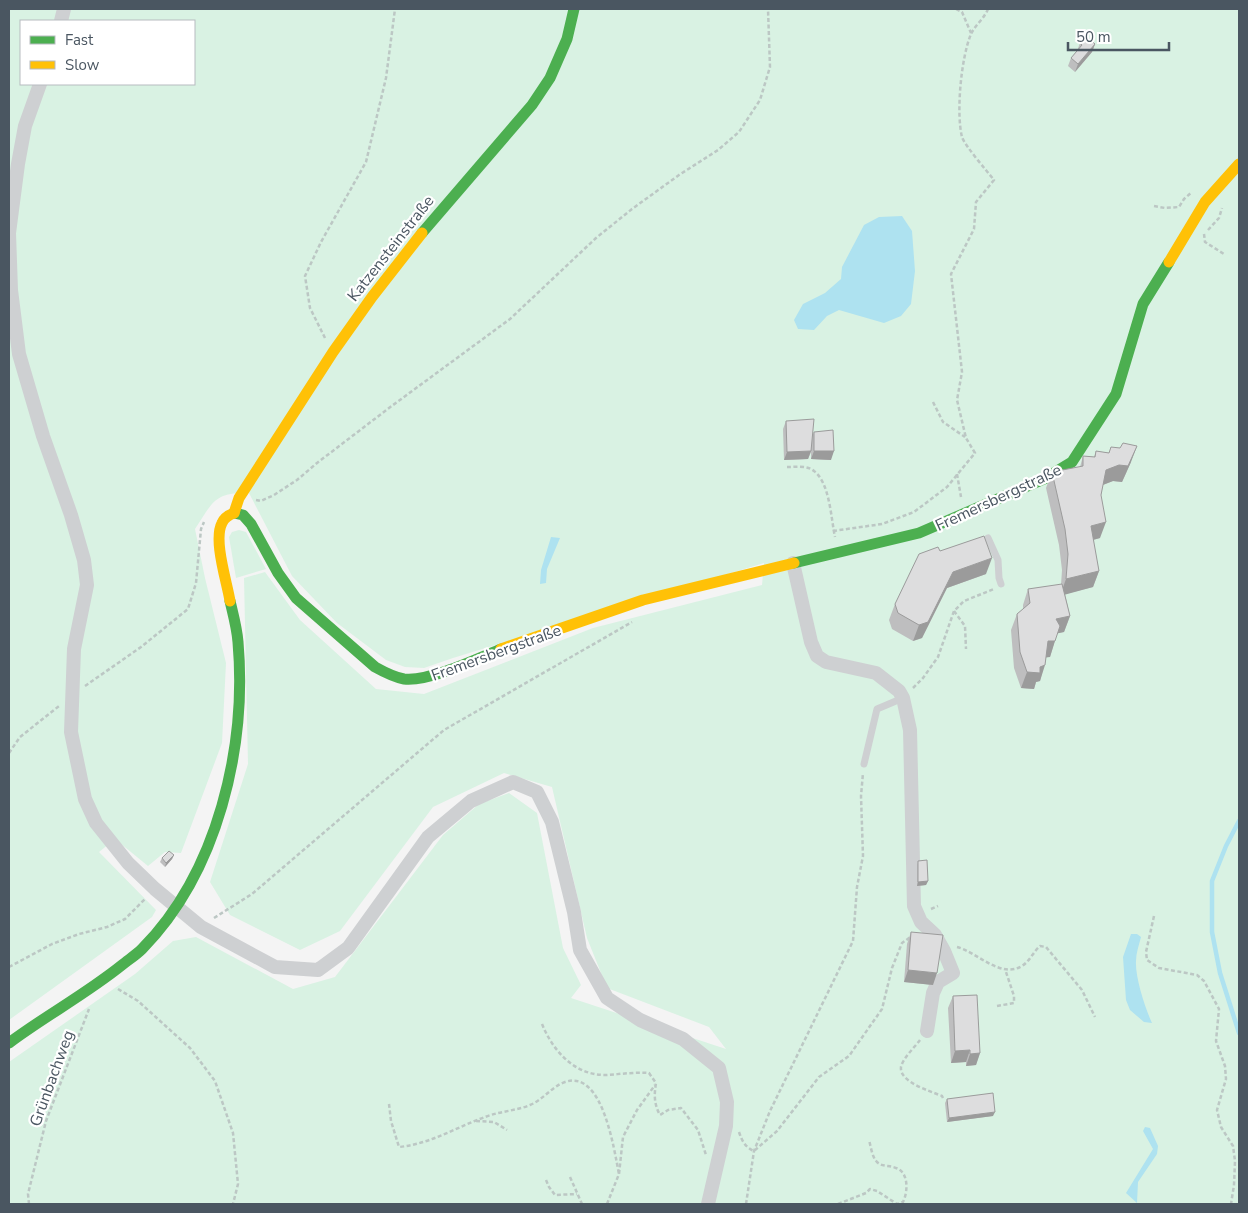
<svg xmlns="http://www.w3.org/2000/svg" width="1248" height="1213" font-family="'Nunito Sans',sans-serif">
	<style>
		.green { fill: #d9f2e3; fill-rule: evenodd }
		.water { fill: #aee2f0 }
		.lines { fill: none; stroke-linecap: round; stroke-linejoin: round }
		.stream { stroke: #aee2f0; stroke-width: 4.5 }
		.path { stroke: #bcc7c4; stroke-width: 2.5; stroke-dasharray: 4 2.5; stroke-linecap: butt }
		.lane { stroke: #ced0d2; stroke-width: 7 }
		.street { stroke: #ced0d2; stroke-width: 14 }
		.fast { stroke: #4caf50; stroke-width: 11 }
		.slow { stroke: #ffc107; stroke-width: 11 }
		.wall { fill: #bebebf }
		.shaded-wall { fill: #9b9b9b }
		.building { fill: #ddddde; stroke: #9b9b9b }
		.labels { text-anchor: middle; stroke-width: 4.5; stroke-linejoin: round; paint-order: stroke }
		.street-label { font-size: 16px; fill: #4a5661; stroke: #fff }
	</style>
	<rect width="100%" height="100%" fill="#f4f4f4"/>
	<g class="green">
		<path d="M9,9H1239V1204H9V1062L135,974L173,941L196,937L293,989L335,977L443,835L479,804L509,793L537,813L563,948L581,985L571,998L726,1049L709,1027L607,988L587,938L552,787L504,773L433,807L340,931L300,950L230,915L210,882L248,764L244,578L265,572L300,620L376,689L424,694L593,628L762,585L764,563L453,658L424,668L405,667L386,660L337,623L292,576L249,493C214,492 213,502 195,529L205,578L226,663L222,743L181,853L165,852L148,866L115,839L99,852L156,910L152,917L9,1020ZM21,21H194V84H21Z"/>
		<polygon points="239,530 246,532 266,569 236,578 229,537 232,532"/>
	</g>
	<g class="water">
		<polygon points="902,216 912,231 915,271 911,304 901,316 884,323 839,310 827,316 814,330 798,329 794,320 803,304 825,293 841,279 842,267 864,225 879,217"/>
		<polygon points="551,537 560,538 547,569 546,583 540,584 541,570"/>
		<path d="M1131,934H1137L1141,937C1139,945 1136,953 1136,961C1135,977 1145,1008 1152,1023L1144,1022L1130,1010L1126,1000L1123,957Z"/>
		<polygon points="1145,1127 1150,1128 1158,1146 1157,1154 1138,1182 1137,1203 1126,1193 1153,1149 1143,1131"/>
	</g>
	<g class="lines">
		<polyline class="stream" points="1239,821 1226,846 1212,881 1212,932 1220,973 1239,1033"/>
		<g class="path">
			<polyline points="956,9 962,12 971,33"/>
			<polyline points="1154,206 1165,208 1179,207 1184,199 1192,192"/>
			<polyline points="1208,230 1219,218 1222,208"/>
			<polyline points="1204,234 1205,242 1224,254"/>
			<polyline points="325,338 310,308 305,276 321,242 366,162 386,78 395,9"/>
			<polyline points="933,402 943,422 965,437"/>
			<path d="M787,467C796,467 807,465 814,471C830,483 831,519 835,537"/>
			<polyline points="957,474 961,497"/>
			<polyline points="256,500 261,501 274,495 297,480 317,463 389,408 510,319 596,238 632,209 679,175 718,150 739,132 760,100 770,67 768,9"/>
			<path d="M833,531L882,524L914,512L947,487L975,453L966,438L957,400L962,372L951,274L974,229L976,202L994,180C987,171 965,146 962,137C956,113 961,58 971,34C975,25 984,19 988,9"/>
			<polyline points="954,611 965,626 966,649"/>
			<polyline points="85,686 141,647 188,609 196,583 201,529 204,522"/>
			<polyline points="913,688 923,678 938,657 954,611 964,601 994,589"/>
			<polyline points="9,753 20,737 59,706"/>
			<polyline points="931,909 938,906"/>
			<polyline points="1154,916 1146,952 1147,960 1159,968 1197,975 1204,981 1219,1009 1216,1041 1225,1066 1226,1079 1217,1110 1221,1127 1233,1146 1235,1161 1234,1185 1231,1204"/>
			<polyline points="214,918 252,894 444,730 632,622"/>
			<path d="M957,947C977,952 1000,979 1022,966C1030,961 1033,952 1040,946L1046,947L1082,990L1095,1017"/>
			<polyline points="9,967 52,944 79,934 107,927 125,919 145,899"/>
			<polyline points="118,989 138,1001 190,1048 215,1081 233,1133 238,1184 233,1204"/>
			<polyline points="997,1006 1014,1003 1014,996 1005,969"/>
			<path d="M542,1024C553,1051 575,1076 607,1075C621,1074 635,1072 649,1073L656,1083C654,1095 654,1104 660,1115L668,1110L681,1108L698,1130L706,1155"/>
			<path d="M920,1040C914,1048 903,1058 901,1067C899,1082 930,1091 942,1096L944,1100"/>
			<path d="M389,1104L391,1121L399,1147C430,1144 457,1127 485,1117C500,1111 516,1111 530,1105C543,1100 551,1087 565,1082C603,1069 614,1150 619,1174"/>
			<polyline points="476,1121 494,1122 507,1130"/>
			<path d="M739,1132C742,1141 745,1147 754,1151L777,1131L819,1077L849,1056L882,1009L892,968L902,943L912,936"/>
			<polyline points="570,1177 582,1204"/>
			<polyline points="546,1180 549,1187 555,1195 577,1194"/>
			<polyline points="29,1204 28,1194 46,1121 89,1009"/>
			<polyline points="607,1204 619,1174 623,1137 637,1110 655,1085"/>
			<polyline points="746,1204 754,1151 770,1111 853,941 857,887 863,856 861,796 863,773"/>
			<path d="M838,1204L866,1193L870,1189L877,1191L897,1204L903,1202C908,1192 909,1172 896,1168C889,1165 882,1167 877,1162C872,1157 871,1147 869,1140"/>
		</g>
		<g class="lane">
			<polyline points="988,538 998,560 999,578 1001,584"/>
			<polyline points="864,764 877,709 903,698"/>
		</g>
		<g class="street">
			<polyline points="61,21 64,9"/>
			<polyline points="40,84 25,126 18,164 9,233 11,290 19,354 43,436 71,515 84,560 87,585 74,649 71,732 85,799 96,823 128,863 155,889 201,927 275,967 318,970 348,948 428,837 471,801 513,782 537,792 552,822 574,912 580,950 607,998 640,1020 683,1039 719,1068 727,1102 726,1126 708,1204"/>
			<polyline points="793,563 811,642 817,656 826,662 876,673 899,691 903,698 910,730 914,906 921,922 935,935 944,951 953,973 938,982 933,993 927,1031"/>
		</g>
		<g class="fast">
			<polyline points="422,233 532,105 550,78 567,39 574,9"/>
			<path d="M234,513L243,515L251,524L278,573L296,598L375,667C384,672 393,677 404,679C429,682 477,659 501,649"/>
			<polyline points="794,563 919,533 1044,479 1072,462 1116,394 1143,304 1169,262"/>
			<path d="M9,1043C45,1016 86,994 122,965C128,960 136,955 142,949C218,872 247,747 238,642C237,628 233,614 230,601"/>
		</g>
		<g class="slow">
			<polyline points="1169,262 1205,202 1239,164"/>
			<polyline points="234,513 239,498 333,352 372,297 422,233"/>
			<path d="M230,601C227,582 213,540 222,523C224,518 229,515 234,513"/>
			<polyline points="501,649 643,600 794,563"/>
		</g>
	</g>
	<g class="wall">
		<polygon points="1080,43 1095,44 1092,52 1075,72 1068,66 1071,58 1077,51"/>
		<polygon points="786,421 812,436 814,432 831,460 811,459 811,452 808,459 784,460 783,429"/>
		<polygon points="1111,447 1131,462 1122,482 1113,481 1103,485 1101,495 1100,538 1093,540 1099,571 1093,587 1065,594 1070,616 1064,632 1057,633 1050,657 1046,657 1040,681 1036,682 1034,689 1021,688 1014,668 1011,630 1017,614 1023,609 1023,605 1028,589 1061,585 1062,570 1059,545 1046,488 1052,472 1080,467 1083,456 1094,457 1096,451 1109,453"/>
		<polygon points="940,551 986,574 947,588 922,638 913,641 892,629 889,620 895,604"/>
		<polygon points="174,855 172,859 165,867 160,862 162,858"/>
		<polygon points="918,861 928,881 926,885 917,886 917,865"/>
		<polygon points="911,932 933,985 904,982 907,944"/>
		<polygon points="953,996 980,1053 976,1065 966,1066 966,1062 951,1063 948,1008"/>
		<polygon points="947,1099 993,1116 947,1122 945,1103"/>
	</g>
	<g class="shaded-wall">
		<polygon points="1095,44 1092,52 1075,72 1078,64"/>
		<polygon points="1137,446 1131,462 1122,482 1113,481 1100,486 1106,470"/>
		<polygon points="811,451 808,459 784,460 787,452"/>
		<polygon points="814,451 834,451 831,460 811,459"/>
		<polygon points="1106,522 1100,538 1085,542 1091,526"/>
		<polygon points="992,558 986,574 947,588 922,638 913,641 919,625 953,572"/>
		<polygon points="1099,571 1093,587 1060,596 1066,579"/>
		<polygon points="1070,616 1064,632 1050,635 1056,619"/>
		<polygon points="1048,641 1055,641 1050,657 1042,658"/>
		<polygon points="1045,665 1040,681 1036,682 1034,689 1021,688 1027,672"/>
		<polygon points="174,855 172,859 165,867 166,863"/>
		<polygon points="928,881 926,885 917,886 918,882"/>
		<polygon points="908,970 937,973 933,985 904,982"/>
		<polygon points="970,1050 966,1062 951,1063 955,1051"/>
		<polygon points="980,1053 976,1065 966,1066 970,1054"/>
		<polygon points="995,1112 993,1116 947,1122 949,1118"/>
	</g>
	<g class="building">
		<polygon points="1086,36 1095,44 1078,64 1071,58 1082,45 1080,43"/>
		<polygon points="814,419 811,451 787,452 786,421"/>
		<polygon points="833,430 834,451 814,451 814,432"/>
		<polygon points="1123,443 1137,446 1128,466 1119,465 1106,470 1101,495 1106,522 1091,526 1099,571 1066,579 1068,554 1065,529 1052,472 1083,466 1083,456 1095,457 1096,451 1109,453 1111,447 1120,448"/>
		<polygon points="984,536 992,558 953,572 928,622 919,625 898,613 895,604 919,554 938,547 940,551"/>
		<polygon points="1062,584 1070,616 1056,619 1060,626 1055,641 1048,641 1045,665 1040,667 1040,673 1027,672 1020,652 1017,614 1030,603 1028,589"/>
		<polygon points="169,851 174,855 166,863 162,858"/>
		<polygon points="927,860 928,881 918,882 918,861"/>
		<polygon points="911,932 943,935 937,973 908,970"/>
		<polygon points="977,995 980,1053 970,1054 970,1050 955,1051 953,996"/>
		<polygon points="993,1093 995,1112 949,1118 947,1099"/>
	</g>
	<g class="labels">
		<g class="street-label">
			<text transform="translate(390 248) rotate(-52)" y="6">Katzensteinstraße</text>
			<text transform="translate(998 497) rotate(-25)" y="6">Fremersbergstraße</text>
			<text transform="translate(496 652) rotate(-20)" y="6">Fremersbergstraße</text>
			<text transform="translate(51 1078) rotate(-70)" y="6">Grünbachweg</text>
		</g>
	</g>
	<rect width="1248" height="1213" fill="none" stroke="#4a5661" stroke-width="20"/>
	<rect x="20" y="20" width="175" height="65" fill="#ffffff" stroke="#b7bbc0"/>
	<rect x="30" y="36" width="25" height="8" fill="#4caf50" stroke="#b7bbc0"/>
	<text x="65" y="45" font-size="15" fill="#4a5661">Fast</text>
	<rect x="30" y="61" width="25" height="8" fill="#ffc107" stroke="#b7bbc0"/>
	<text x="65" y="70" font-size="15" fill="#4a5661">Slow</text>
	<path d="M1068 42v8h101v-8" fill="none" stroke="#4a5661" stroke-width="2.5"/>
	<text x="1076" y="42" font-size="15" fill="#4a5661" stroke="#ffffff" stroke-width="4" paint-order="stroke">50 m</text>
</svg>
